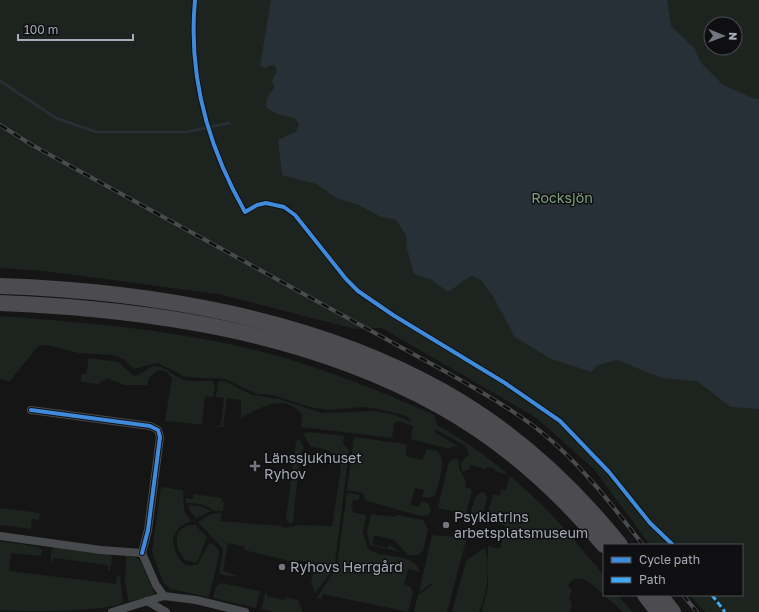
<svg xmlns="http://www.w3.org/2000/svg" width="759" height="612" font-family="'Golos Text',sans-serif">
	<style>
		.green { fill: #1d241f; fill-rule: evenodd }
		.water { fill: #283037 }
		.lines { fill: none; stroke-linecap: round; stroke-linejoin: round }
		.stream { stroke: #283037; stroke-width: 2.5 }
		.minor { stroke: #494a4e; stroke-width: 8 }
		.motorway { stroke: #4c4c50; stroke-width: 16 }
		.rail-casing { stroke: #494b4e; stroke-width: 4 }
		.rail { stroke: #0f0f11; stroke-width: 2.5; stroke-dasharray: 8; stroke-linecap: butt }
		.quiet { stroke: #3fa9f5; stroke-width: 3; stroke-dasharray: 6 3; stroke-linecap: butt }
		.cycleway-casing { stroke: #0f0f11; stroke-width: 6 }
		.cycleway { stroke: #408adc; stroke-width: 4 }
		.poi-dot { fill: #73767e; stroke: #0f0f11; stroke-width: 1.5 }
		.labels { text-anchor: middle; stroke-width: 3; stroke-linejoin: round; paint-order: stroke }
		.park-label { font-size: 14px; fill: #7ca27f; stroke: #0f0f11 }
		.poi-label { font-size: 14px; fill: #a6abb7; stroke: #0f0f11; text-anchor: start }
	</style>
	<rect width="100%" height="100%" fill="#151515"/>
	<g class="green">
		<path d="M0,0H759V612H705L690,595H742V545H650L593,468L535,417L382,328L355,329L218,294L44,271L0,268ZM711,24H735V48H711Z"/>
		<path d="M0,316C89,323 180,330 267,353C324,368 380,391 434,415L437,425C494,457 543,501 585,553C590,560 600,568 604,577C606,581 604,590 604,595C595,587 579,569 568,585L572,590L569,597L572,605L570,612H482L488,586V546L500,549L506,526L486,520L493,494L500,496L501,490H506L510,475L495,471V469L487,467L486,469L470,465L469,469L462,472L461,463L469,454L466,446L436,430L434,432L460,447L453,446L449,449L411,439L413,426L398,421L394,423L392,438L301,427L302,415C286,392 259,408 241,418V400L227,398L223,426L229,427H216L215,426H221L224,398L216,397L218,382L224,381L252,395L279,399L322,413L373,411L392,414L412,422L407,416L378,409L364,407L329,410L310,407L272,395L257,394L225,379L185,377L158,363L134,369L125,360L113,355L79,353L47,345L38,346L10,381L0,379Z"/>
		<path d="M89,358L118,362L134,376C142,375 146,368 154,366C165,365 172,375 182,379C192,383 202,380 213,381L215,386L213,397L205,396L202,424L207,425L165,421L172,379L167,372L158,370L149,378L147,385H124L107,378L98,384L81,382V374H86Z"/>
		<path d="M309,432L344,436L343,443L349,450L335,563L331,572L315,593L311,582L315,564L299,560L298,563L244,550L245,547L228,543L223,571L236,575L235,577L219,574L223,552L222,548L198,522L211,514L222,513L221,521L281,526L285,528L299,525L332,526L341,468C339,452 325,448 311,447L303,434Z"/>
		<path d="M354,437L406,444V456L422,460L427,449C452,448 439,481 435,495L429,498L422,497L424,490L415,488L410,505L419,507L421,501L428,503L431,510L428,515L421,516L367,501L365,500L363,493L347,490Z"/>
		<polygon points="299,438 304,448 300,454 293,522 290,524 286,519 296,442"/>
		<polygon points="456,458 458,459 459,468 466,482 465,487 471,489 472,491 466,514 438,508 448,465 450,461"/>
		<path d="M161,487L183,490L184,511L191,521L179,527L173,537C173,550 181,572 198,564L209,543C215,543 220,550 219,555L209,597L171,589L164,583L158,569L152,552Z"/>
		<path d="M481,492L485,493L487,498L481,520L476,523L471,521C469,514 474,496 481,492Z"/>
		<path d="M347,493L358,494L360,496L358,500H353L351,507L353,508L352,512L366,515L363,534L368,549C383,560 414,551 420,572L408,569L404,584L410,586L413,594L408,612L323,594L321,599L317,598L337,566Z"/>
		<path d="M193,494L222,498L221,501L224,502L223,511H214C206,504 196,503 186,503L185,498L193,499Z"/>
		<polygon points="189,505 200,506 211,511 196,518 189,509"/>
		<polygon points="0,508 40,513 39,520 32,519 31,529 0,525"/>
		<polygon points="371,514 394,517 397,515 423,520 428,529 423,551 418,555 408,555 394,540 374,535 372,544 388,548 389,544 399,552 370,545 367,532"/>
		<path d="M188,525H195L207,537L198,560L195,563L185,560C175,549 172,532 188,525Z"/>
		<path d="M432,535C444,537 455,535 467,537L447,612H414L418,595L432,585V583L419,592Z"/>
		<path d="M0,541L39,547L42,550L41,556L11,553L9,571L116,584L117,576H120L123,603C102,612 27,612 0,610Z"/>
		<polygon points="54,547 108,554 112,557 110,570 108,570 108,565 54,558 51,563 51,552"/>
		<path d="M484,548C492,561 486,598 479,612H452L466,561Z"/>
		<polygon points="126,556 135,557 140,560 155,595 129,602 125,583"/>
		<polygon points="221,583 260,591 256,608 213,598 216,587"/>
		<polygon points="267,592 267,596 284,600 285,597 298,600 303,612 273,612 261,609 265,594"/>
		<polygon points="604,595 618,595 632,612 623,612"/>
	</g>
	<path class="water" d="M271,0H667L671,26L694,48L701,63L722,84L752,98L759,99V409L731,407L697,381L662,378L617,360L597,365L592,372L551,359L515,337L494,298L482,281L473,276C463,279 457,287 448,292L430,279L414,274L407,249L406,235L396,220L379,216L359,205L337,198L316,184L282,175L278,140L296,132L299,125L295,118L277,114L266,107L267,98L275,87L272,81L277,71L275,66L271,65L265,68L260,66Z"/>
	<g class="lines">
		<polyline class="stream" points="0,81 56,118 96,132 186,132 229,123"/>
		<g class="minor">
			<polyline points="31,410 150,426 158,430 160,437 148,530 142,553"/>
			<polyline points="0,536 101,550 142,553 156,585 164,596"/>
			<polyline points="147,601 166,612"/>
			<polyline points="112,612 164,596 196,600 245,612"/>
		</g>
		<g class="motorway">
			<path d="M0,286C149,291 313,318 444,392C513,431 571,484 620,545"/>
			<path d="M0,303C150,309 307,332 440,406C503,441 558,490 604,545"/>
			<polyline points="645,595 658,612"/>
			<polyline points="660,595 673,612"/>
		</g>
		<g class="rail-casing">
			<g id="rail">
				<path d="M0,125L32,145L448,373C485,394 521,414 553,442C587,472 615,509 643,545"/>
				<polyline points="683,595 697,612"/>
			</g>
		</g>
		<use href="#rail" class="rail"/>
		<polyline class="quiet" points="712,595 725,612"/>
		<g class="cycleway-casing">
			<g id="cycleway">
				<path d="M195,0C188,75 208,147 245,212L257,205L266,203L284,207L295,215L346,279L358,291L393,315L505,383L560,421L609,472L650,523L673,545"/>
				<polyline points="31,410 150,426 158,430 160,437 148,530 142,553"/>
			</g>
		</g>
		<use href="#cycleway" class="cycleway"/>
	</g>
	<g class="poi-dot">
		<path d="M253 460h4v4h4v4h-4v4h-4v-4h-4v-4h4z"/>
		<circle cx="446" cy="525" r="4"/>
		<circle cx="282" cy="567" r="4"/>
	</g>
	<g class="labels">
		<g class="park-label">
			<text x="562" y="203">Rocksjön</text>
		</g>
		<g class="poi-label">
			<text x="264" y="463">Länssjukhuset<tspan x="264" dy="16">Ryhov</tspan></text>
			<text x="454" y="522">Psykiatrins<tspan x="454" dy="16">arbetsplatsmuseum</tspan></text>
			<text x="290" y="572">Ryhovs Herrgård</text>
		</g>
	</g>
	<rect x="603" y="544" width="140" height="52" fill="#0f0f11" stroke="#4b4d53"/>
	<rect x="611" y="557" width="20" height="6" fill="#408adc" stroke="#4b4d53"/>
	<text x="639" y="564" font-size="12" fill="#a6abb7">Cycle path</text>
	<rect x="611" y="577" width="20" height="6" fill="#3fa9f5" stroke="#4b4d53"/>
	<text x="639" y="584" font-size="12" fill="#a6abb7">Path</text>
	<g transform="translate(723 36) rotate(91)"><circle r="19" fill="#0f0f11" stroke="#4b4d53"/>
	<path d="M0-3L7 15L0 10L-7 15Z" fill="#73767e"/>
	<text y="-6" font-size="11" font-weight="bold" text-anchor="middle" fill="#a6abb7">N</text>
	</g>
	<path d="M18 34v6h115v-6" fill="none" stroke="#a6abb7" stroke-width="2"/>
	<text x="24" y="34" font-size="12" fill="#a6abb7" stroke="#0f0f11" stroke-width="3" paint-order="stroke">100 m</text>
</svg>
